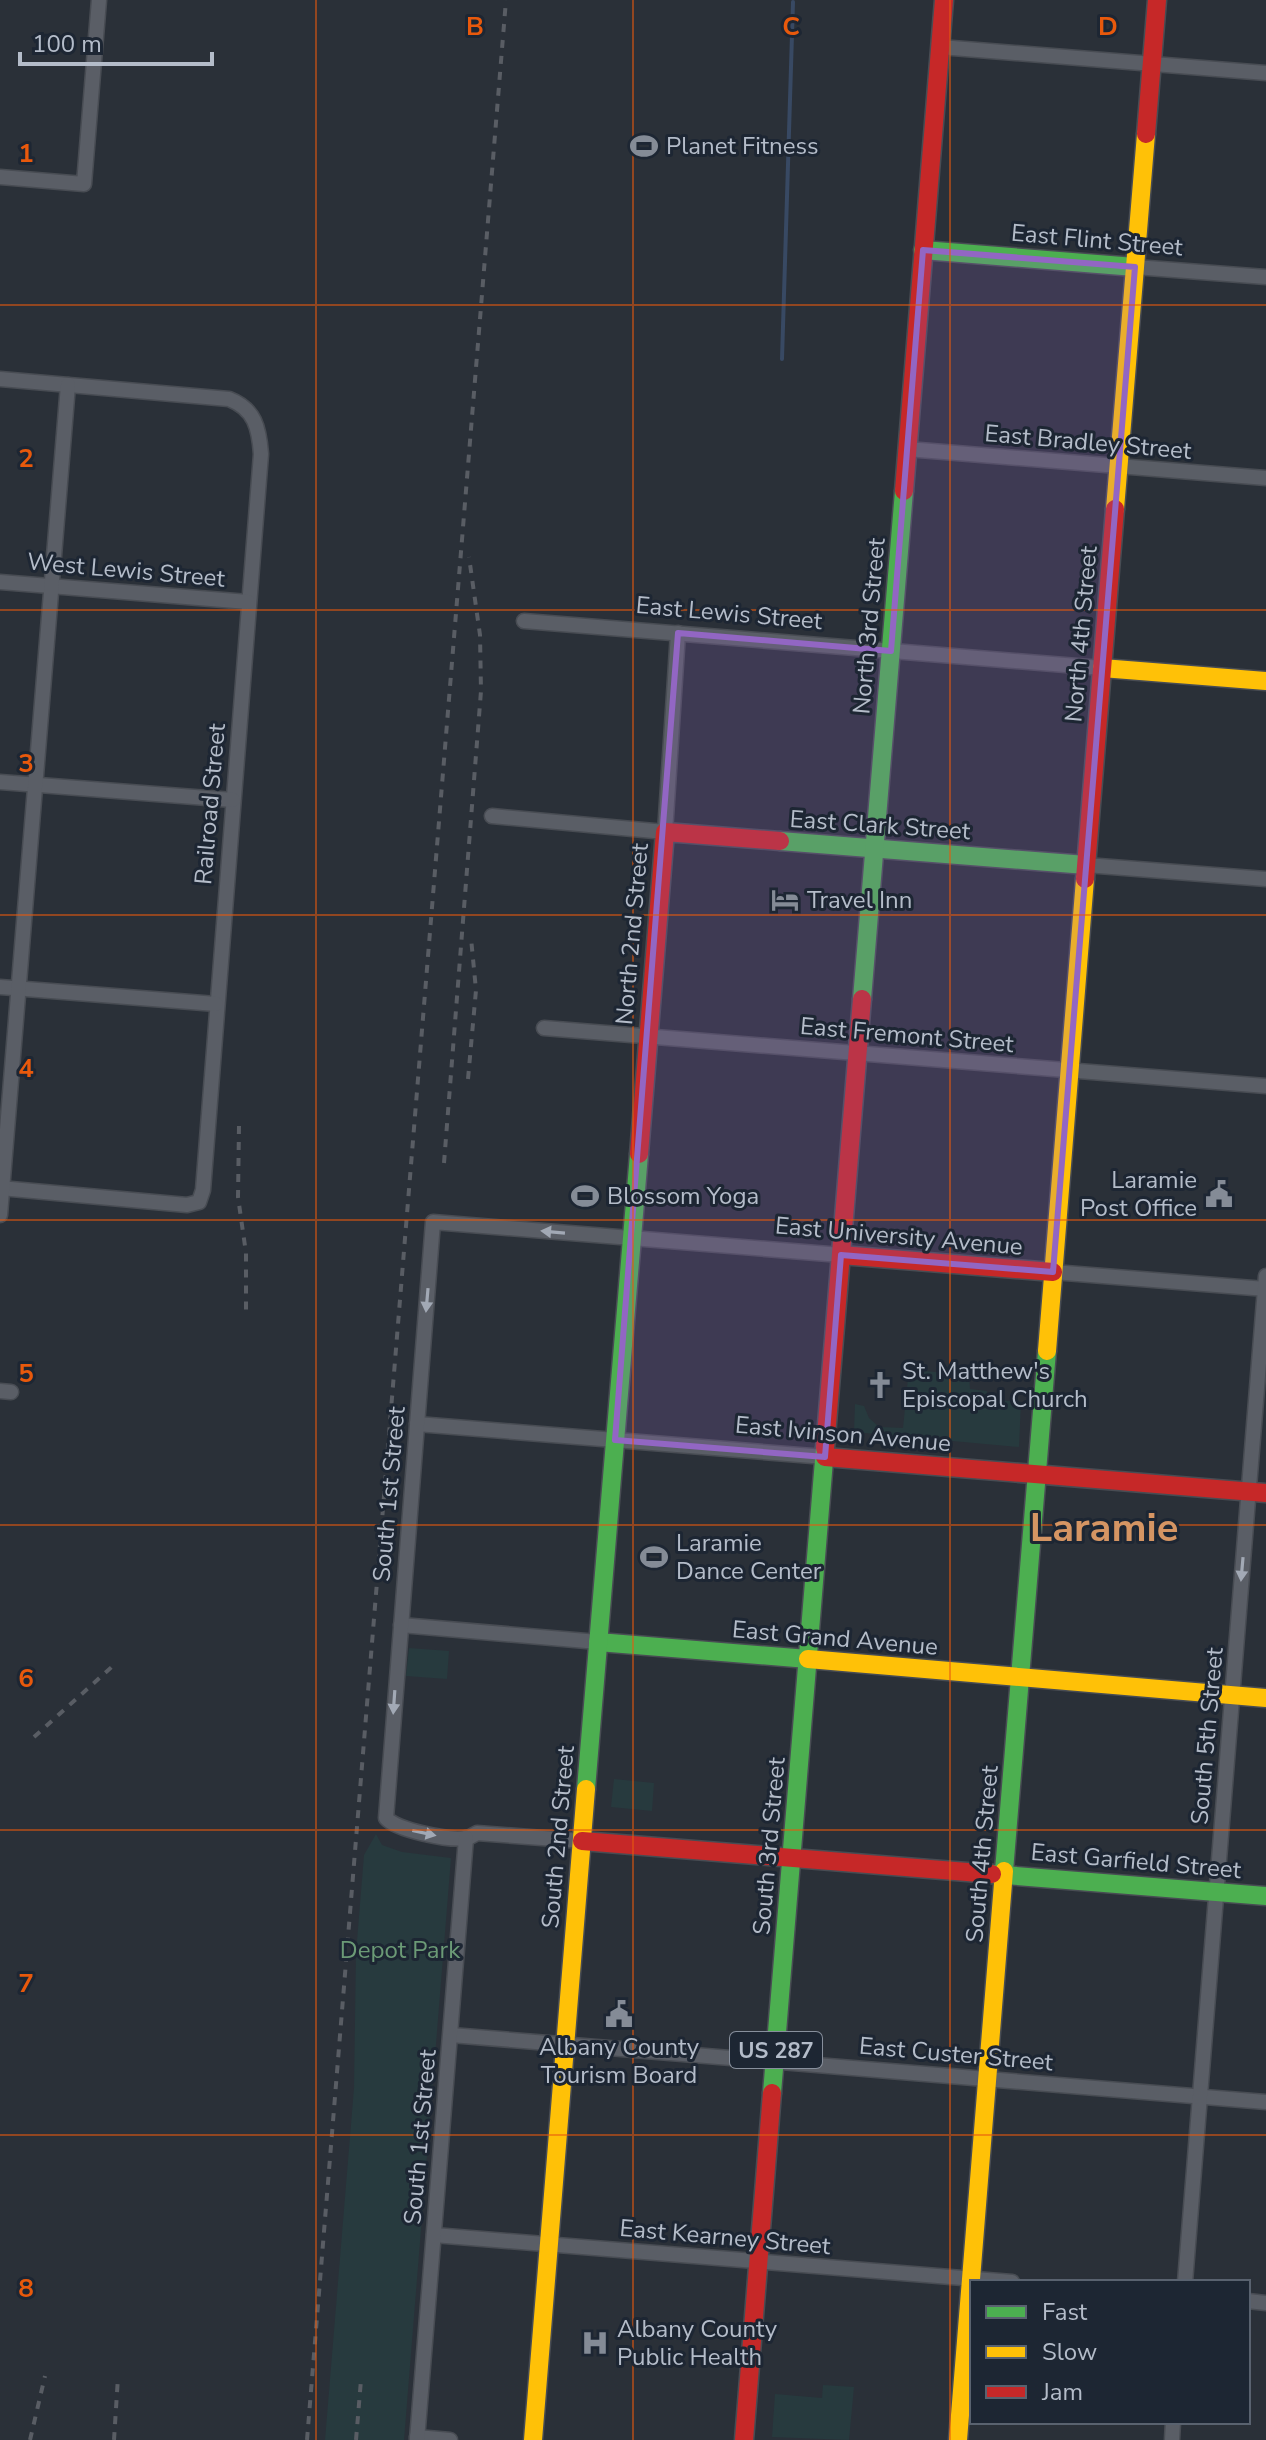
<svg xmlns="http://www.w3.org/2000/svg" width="1266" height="2440" font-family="'Nunito Sans',sans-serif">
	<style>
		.green { fill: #273a3e }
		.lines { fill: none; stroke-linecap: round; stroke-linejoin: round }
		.stream { stroke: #384963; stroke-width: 4 }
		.street-casing { stroke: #484c53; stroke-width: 17 }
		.fast-casing { stroke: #484c53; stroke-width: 21 }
		.slow-casing { stroke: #484c53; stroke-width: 21 }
		.jam-casing { stroke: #484c53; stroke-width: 21 }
		.street { stroke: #5a5e66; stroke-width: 14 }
		.fast { stroke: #4caf50; stroke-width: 18 }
		.slow { stroke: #ffc107; stroke-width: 18 }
		.jam { stroke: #c62828; stroke-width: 18 }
		.rail { stroke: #595d64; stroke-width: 4; stroke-dasharray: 8 8; stroke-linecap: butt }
		.oneway { fill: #a2a9b5 }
		.marked { fill: #9266c3; fill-opacity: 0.2; stroke: #9266c3; stroke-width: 6; stroke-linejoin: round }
		.grid { fill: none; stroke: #e8590c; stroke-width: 2; stroke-opacity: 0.55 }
		.labels { text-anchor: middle; stroke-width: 6; stroke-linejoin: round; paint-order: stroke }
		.shield { fill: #1d2633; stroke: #878f9c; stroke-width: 2 }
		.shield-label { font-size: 22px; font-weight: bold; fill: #b4bcc9 }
		.poi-label { font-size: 24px; fill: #b4bcc9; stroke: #1d2633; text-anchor: start }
		.street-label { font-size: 24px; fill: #b4bcc9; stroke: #1d2633 }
		.park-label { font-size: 24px; fill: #6b9a76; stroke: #1d2633 }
		.town-label { font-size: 40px; font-weight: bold; fill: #d59563; stroke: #1d2633 }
		.grid-label { font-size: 26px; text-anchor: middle; font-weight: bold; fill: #e8590c; stroke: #1d2633; stroke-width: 6; stroke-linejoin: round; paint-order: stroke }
	</style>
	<rect width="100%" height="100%" fill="#2a3038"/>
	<g class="green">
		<polygon points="924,1371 969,1375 970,1389 987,1391 986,1399 1021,1402 1019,1447 854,1432 855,1404 864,1406 869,1418 879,1427 903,1428 908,1378 922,1380"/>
		<polygon points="409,1648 449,1651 447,1679 406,1676"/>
		<polygon points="614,1779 654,1783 652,1811 611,1807"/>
		<polygon points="376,1834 382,1845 402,1852 451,1858 404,2440 325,2440 354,2088 356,1953 364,1855"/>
		<polygon points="823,2385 854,2387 849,2440 772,2437 775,2394 822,2398"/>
	</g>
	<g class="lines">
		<polyline class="stream" points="782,359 793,2"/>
		<g class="street-casing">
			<g id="street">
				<polyline points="940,47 1266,73"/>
				<polyline points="0,177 84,184 99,0"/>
				<polyline points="1135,267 1266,277"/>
				<path d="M0,379L229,399C255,409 259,428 261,454L203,1190L199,1202L187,1205L0,1188"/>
				<polyline points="907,449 1266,478"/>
				<polyline points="0,582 248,602"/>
				<polyline points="524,621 1102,668"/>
				<polyline points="0,782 233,800"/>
				<polyline points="492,816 665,832 678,633"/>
				<polyline points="1086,865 1266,879"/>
				<polyline points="0,987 216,1004"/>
				<polyline points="544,1028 1266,1086"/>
				<polyline points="0,1215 68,385"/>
				<polyline points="1053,1272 1266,1289"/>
				<polyline points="0,1391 11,1392"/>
				<polyline points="417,1424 825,1457"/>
				<polyline points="401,1625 598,1642"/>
				<path d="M582,1841L477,1833C473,1835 470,1838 466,1838C450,1841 396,1830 386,1818L433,1222L841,1255"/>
				<polyline points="451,2035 1266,2102"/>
				<polyline points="434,2235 1012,2282"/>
				<polyline points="1185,2282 1266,1276"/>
				<polyline points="1248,2301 1266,2303"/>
				<polyline points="417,2437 450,2440"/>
				<polyline points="417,2440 466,1838"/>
				<polyline points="1172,2440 1173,2422"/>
			</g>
		</g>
		<g class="fast-casing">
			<g id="fast">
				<polyline points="923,250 1135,267"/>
				<polyline points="780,841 1086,865"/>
				<polyline points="862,999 904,491"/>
				<polyline points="598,1642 808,1659"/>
				<polyline points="586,1789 639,1154"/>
				<polyline points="1004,1871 1047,1351"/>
				<polyline points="992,1874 1266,1896"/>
				<polyline points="772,2093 825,1448"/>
			</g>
		</g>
		<g class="slow-casing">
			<g id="slow">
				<polyline points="1115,509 1146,134"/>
				<polyline points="1102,668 1266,681"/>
				<polyline points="1047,1351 1085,879"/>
				<polyline points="808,1659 1266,1698"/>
				<polyline points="533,2440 586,1789"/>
				<polyline points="958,2440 1004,1871"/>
			</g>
		</g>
		<g class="jam-casing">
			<g id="jam">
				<polyline points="1146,134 1157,0"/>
				<polyline points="904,491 944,0"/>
				<polyline points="1085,879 1115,509"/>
				<polyline points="639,1154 665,832 780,841"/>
				<polyline points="841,1255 1053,1272"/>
				<polyline points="825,1448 862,999"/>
				<polyline points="825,1457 1266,1493"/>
				<polyline points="582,1841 992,1874"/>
				<polyline points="744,2440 772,2093"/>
			</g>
		</g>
		<use href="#street" class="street"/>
		<use href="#fast" class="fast"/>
		<use href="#slow" class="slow"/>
		<use href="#jam" class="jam"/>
		<g class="rail">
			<polyline points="468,1079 476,990 471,938"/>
			<polyline points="239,1126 238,1197 246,1253 246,1313"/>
			<polyline points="444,1163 481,691 480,635 469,557"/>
			<polyline points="34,1737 115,1664"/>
			<polyline points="30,2440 45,2376"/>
			<polyline points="114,2440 118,2377"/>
			<polyline points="307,2440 506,0"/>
			<polyline points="356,2440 361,2380"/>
		</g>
	</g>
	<defs><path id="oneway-solid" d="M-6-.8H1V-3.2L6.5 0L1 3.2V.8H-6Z" transform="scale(2)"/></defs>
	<g class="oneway">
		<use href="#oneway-solid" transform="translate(553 1232) rotate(-175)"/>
		<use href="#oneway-solid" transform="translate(427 1300) rotate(95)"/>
		<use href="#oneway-solid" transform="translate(1242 1569) rotate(95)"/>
		<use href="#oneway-solid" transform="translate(394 1702) rotate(94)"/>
		<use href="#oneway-solid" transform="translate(424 1833) rotate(12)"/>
	</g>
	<path class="marked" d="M923,250L1135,267L1053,1272L841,1255L825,1457L615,1440L678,633L891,651Z"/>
	<path class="grid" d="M316,0V2440M633,0V2440M950,0V2440M0,305H1266M0,610H1266M0,915H1266M0,1220H1266M0,1525H1266M0,1830H1266M0,2135H1266"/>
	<defs>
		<g id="stadium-bare" transform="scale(2.16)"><path d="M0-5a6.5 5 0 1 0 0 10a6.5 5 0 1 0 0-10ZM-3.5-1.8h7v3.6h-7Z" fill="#848b96" stroke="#1d2633" stroke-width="2.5" paint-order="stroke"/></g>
		<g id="hotel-bare" transform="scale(2.16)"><path d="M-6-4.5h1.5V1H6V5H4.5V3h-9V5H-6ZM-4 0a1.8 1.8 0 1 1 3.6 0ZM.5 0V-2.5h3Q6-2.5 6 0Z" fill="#848b96" stroke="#1d2633" stroke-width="2.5" paint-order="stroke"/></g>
		<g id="civic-bare" transform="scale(2.16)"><path d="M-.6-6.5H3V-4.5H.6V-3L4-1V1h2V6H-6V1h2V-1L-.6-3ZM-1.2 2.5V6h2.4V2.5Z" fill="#848b96" stroke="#1d2633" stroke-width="2.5" paint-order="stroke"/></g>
		<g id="church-bare" transform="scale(2.16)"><path d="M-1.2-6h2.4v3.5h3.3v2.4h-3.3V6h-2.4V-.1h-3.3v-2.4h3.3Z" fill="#848b96" stroke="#1d2633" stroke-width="2.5" paint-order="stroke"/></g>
		<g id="hospital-bare" transform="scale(2.16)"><path d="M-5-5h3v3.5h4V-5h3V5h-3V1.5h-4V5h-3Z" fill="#848b96" stroke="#1d2633" stroke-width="2.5" paint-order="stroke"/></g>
	</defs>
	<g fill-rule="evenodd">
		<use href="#stadium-bare" x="644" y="146"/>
		<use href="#hotel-bare" x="785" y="900"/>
		<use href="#civic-bare" x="1219" y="1194"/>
		<use href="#stadium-bare" x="585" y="1196"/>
		<use href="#church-bare" x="880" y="1385"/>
		<use href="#stadium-bare" x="654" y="1557"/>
		<use href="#civic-bare" x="619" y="2014"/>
		<use href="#hospital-bare" x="595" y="2343"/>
	</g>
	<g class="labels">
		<rect class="shield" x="730" y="2032" width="92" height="36" rx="6"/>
		<g class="shield-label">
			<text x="776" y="2058">US 287</text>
		</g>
		<g class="poi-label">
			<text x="666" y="154">Planet Fitness</text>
			<text x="807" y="908">Travel Inn</text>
			<text x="1197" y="1188" text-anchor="end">Laramie<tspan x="1197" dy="28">Post Office</tspan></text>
			<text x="607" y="1204">Blossom Yoga</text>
			<text x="902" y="1379">St. Matthew's<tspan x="902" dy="28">Episcopal Church</tspan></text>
			<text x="676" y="1551">Laramie<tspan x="676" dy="28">Dance Center</tspan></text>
			<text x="619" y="2055" text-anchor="middle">Albany County<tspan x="619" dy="28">Tourism Board</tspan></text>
			<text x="617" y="2337">Albany County<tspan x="617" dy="28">Public Health</tspan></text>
		</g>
		<g class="street-label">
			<text transform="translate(1097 240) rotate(5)" y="8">East Flint Street</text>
			<text transform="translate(1088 442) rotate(5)" y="8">East Bradley Street</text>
			<text transform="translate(126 570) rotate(5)" y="8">West Lewis Street</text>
			<text transform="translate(729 613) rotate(5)" y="8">East Lewis Street</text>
			<text transform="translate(869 626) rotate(-85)" y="8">North 3rd Street</text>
			<text transform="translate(1081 634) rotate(-85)" y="8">North 4th Street</text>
			<text transform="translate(210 804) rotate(-85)" y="8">Railroad Street</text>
			<text transform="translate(880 825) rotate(4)" y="8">East Clark Street</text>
			<text transform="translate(632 934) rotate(-85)" y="8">North 2nd Street</text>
			<text transform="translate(907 1035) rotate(5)" y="8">East Fremont Street</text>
			<text transform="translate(899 1236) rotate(5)" y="8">East University Avenue</text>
			<text transform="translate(843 1434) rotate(5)" y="8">East Ivinson Avenue</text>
			<text transform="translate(389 1494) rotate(-85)" y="8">South 1st Street</text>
			<text transform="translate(835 1638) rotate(5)" y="8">East Grand Avenue</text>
			<text transform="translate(1207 1736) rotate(-85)" y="8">South 5th Street</text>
			<text transform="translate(558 1837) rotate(-85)" y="8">South 2nd Street</text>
			<text transform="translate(769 1846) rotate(-85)" y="8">South 3rd Street</text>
			<text transform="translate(982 1854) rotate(-85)" y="8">South 4th Street</text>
			<text transform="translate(1136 1861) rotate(5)" y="8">East Garfield Street</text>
			<text transform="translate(956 2054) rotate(5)" y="8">East Custer Street</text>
			<text transform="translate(420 2137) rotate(-85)" y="8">South 1st Street</text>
			<text transform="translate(725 2237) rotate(5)" y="8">East Kearney Street</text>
		</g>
		<g class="park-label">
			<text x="400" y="1958">Depot Park</text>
		</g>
		<g class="town-label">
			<text x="1104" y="1541">Laramie</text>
		</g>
	</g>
	<g class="grid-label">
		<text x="475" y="35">B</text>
		<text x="791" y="35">C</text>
		<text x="1108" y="35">D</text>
		<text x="26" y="162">1</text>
		<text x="26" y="467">2</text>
		<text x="26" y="772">3</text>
		<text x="26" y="1077">4</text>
		<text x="26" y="1382">5</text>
		<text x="26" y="1687">6</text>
		<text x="26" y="1992">7</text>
		<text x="26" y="2297">8</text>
	</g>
	<rect x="970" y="2280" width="280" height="144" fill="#1d2633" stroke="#59626f" stroke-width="2"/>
	<rect x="986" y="2306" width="40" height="12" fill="#4caf50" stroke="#59626f" stroke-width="2"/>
	<text x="1042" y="2320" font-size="24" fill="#b4bcc9">Fast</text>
	<rect x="986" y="2346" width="40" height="12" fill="#ffc107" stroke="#59626f" stroke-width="2"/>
	<text x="1042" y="2360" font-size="24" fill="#b4bcc9">Slow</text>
	<rect x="986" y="2386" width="40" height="12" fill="#c62828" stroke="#59626f" stroke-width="2"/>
	<text x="1042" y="2400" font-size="24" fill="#b4bcc9">Jam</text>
	<path d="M20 52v12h192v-12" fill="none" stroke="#b4bcc9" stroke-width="4"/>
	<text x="32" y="52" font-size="24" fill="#b4bcc9" stroke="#1d2633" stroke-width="6" paint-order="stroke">100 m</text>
</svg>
